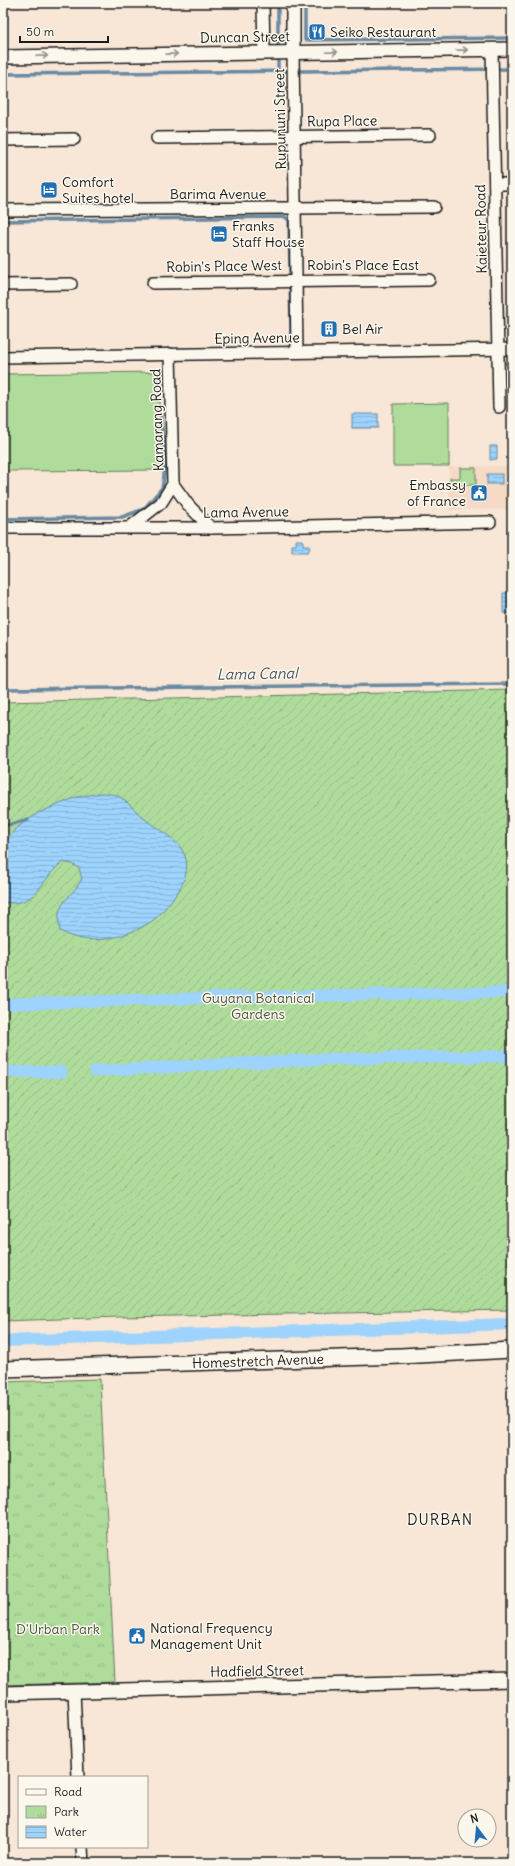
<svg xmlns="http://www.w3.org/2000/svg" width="515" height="1866" font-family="Delius,sans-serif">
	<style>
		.built { fill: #f6dac6 }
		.grass { fill: #afdc9b; stroke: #667c5c }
		.park { fill: url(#park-tufts); stroke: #667c5c }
		.garden { fill: url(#garden-furrows); stroke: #667c5c }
		.water { fill: url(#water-rules); stroke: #698aa2 }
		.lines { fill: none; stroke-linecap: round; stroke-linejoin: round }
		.stream { stroke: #698aa2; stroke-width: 3.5 }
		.canal { stroke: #9dd3fc; stroke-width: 12 }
		.minor-casing { stroke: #1c1c1c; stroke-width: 14 }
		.tertiary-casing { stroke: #1c1c1c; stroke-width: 16 }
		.secondary-casing { stroke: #1c1c1c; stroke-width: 18 }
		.minor { stroke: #fbf7ec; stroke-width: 11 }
		.tertiary { stroke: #fbf7ec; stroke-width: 13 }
		.secondary { stroke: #fbf7ec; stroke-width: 15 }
		.oneway { stroke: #97948e }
		.labels { text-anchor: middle; stroke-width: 3; stroke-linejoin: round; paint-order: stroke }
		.poi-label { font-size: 14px; fill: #1c1c1c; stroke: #fbf7ec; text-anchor: start }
		.street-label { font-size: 14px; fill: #1c1c1c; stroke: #fbf7ec }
		.park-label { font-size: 14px; fill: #485642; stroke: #fbf7ec }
		.water-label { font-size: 15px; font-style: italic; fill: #43535f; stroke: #fbf7ec }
		.neighbourhood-label { font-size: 15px; letter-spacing: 1px; fill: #1c1c1c; stroke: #fbf7ec }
	</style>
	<defs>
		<pattern id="park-tufts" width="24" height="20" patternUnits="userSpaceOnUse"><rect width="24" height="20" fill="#afdc9b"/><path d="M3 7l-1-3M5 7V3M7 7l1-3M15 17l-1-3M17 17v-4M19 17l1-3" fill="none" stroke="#96bc85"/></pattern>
		<pattern id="garden-furrows" width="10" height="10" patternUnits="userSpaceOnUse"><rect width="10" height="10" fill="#afdc9b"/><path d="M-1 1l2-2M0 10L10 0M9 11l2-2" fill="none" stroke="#96bc85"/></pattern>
		<pattern id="water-rules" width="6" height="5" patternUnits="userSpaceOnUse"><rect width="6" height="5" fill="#9dd3fc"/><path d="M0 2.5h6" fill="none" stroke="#87b5d7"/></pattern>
	</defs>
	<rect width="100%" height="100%" fill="#f8e6d6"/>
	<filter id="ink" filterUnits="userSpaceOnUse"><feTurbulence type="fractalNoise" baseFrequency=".025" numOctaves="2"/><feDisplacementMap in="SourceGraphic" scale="8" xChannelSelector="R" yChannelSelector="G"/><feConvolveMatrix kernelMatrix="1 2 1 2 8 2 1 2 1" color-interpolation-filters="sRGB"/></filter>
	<g filter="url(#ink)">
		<polygon class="built" points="508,466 508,509 449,510 449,467"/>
		<g class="grass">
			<polygon points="157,372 164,470 3,471 3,374"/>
			<polygon points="449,403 449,466 393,466 393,404"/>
			<polygon points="460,468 476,468 476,485 450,485 450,478 460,478"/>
		</g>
		<polygon class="park" points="100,1379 115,1682 3,1685 3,1382"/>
		<polygon class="garden" points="512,690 512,1310 119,1317 3,1321 3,702"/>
		<g class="water">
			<rect x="352" y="414" width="26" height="14"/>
			<polygon points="490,446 497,446 497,459 490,460"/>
			<rect x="487" y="474" width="15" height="10"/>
			<polygon points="296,540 303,540 303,545 308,545 310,548 308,552 292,552 292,545 296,545"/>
			<rect x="503" y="593" width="9" height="20"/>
			<path d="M102,793C108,794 116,794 120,797C131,804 139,816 150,823C162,832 180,841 185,856C190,870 183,885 175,896C168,904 161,915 152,921C126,938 88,948 60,931C54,902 69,901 82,879L79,868L72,864L63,862C41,877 38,909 3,902V845L15,829L38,813L77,797Z"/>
		</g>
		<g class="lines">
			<g class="stream">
				<polyline points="305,3 305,40 512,38"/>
				<polyline points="278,50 278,3"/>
				<polyline points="278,71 278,56"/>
				<polyline points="3,74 512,69"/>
				<polyline points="3,221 285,217 289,220 291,335 289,339"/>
				<polyline points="502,363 512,363"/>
				<path d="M3,519L122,517L144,509L162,488C168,462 162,433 160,407"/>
				<polyline points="3,689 512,684"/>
				<polyline points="3,826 28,820"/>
			</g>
			<g class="canal">
				<polyline points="3,1004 239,997 512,992"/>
				<polyline points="95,1071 325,1059 512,1056"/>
				<polyline points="3,1072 62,1072"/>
				<polyline points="3,1341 512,1324"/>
			</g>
			<g class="minor-casing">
				<g id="minor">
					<polyline points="263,3 264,53"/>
					<polyline points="492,49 499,407"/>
					<polyline points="293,52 297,352"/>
					<polyline points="157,138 430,135"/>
					<polyline points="3,140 74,139"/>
					<polyline points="495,184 512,184"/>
					<polyline points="3,210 434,207"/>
					<polyline points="153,283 429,280"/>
					<polyline points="3,285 71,284"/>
					<polyline points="3,357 512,349"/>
					<polyline points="173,484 189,506 211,528"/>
					<polyline points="130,527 161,503 173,484 170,354"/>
					<polyline points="3,528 211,528 490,522"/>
					<polyline points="74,1691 78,1777"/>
					<polyline points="82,1847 83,1863"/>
				</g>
			</g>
			<g class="tertiary-casing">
				<g id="tertiary">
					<polyline points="293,3 293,52"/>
					<polyline points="3,57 512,49"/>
					<polyline points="3,1693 512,1680"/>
				</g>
			</g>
			<g class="secondary-casing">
				<polyline id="secondary" points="3,1369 401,1356 512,1350"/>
			</g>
			<use href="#minor" class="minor"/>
			<use href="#tertiary" class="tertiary"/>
			<use href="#secondary" class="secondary"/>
		</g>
		<defs><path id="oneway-shaft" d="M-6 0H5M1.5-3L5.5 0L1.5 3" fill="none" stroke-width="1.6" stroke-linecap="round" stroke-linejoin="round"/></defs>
		<g class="oneway">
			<use href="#oneway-shaft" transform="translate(462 50) rotate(-1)"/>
			<use href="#oneway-shaft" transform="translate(332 52) rotate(-1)"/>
			<use href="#oneway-shaft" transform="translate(172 54) rotate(-1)"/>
			<use href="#oneway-shaft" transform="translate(42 56) rotate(-1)"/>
		</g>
	</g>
	<defs>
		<g id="restaurant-square" transform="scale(0.9)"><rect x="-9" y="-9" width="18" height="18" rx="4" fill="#1f6fb2" stroke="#fbf7ec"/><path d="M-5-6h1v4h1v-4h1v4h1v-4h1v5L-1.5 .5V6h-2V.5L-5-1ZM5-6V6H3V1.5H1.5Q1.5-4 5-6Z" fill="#fff"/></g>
		<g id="hotel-square" transform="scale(0.9)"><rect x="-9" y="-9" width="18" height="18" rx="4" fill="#1f6fb2" stroke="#fbf7ec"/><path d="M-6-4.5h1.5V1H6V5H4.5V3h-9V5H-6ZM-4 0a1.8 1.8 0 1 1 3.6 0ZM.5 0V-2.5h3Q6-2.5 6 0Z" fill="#fff"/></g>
		<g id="building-square" transform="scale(0.9)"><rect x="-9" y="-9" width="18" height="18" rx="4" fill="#1f6fb2" stroke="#fbf7ec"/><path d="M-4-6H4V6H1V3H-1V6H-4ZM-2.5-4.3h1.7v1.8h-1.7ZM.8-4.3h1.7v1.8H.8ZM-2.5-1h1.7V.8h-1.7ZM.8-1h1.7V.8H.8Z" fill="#fff"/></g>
		<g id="civic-square" transform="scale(0.9)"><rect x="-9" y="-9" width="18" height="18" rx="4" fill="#1f6fb2" stroke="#fbf7ec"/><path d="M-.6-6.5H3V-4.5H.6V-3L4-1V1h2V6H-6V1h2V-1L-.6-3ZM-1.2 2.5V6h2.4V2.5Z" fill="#fff"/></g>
	</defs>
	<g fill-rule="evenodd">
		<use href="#restaurant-square" x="317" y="32"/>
		<use href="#hotel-square" x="49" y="190"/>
		<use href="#hotel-square" x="219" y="234"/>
		<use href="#building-square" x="329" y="329"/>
		<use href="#civic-square" x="479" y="493"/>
		<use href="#civic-square" x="137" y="1636"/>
	</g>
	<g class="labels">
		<g class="poi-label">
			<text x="330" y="37">Seiko Restaurant</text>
			<text x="62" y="187">Comfort<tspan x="62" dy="16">Suites hotel</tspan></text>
			<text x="232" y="231">Franks<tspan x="232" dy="16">Staff House</tspan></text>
			<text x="342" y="334">Bel Air</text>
			<text x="466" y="490" text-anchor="end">Embassy<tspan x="466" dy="16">of France</tspan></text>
			<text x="150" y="1633">National Frequency<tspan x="150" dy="16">Management Unit</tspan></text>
		</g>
		<g class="street-label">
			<text transform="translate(245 37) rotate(-1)" y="5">Duncan Street</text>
			<text transform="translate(280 119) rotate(-91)" y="5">Rupununi Street</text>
			<text transform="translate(342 121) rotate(-1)" y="5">Rupa Place</text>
			<text x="218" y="199">Barima Avenue</text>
			<text transform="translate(481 229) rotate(-91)" y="5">Kaieteur Road</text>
			<text x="363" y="270">Robin's Place East</text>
			<text transform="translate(224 266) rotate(-1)" y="5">Robin's Place West</text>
			<text transform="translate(257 338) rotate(-1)" y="5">Eping Avenue</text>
			<text transform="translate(157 420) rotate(-92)" y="5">Kamarang Road</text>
			<text transform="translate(246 512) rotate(-1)" y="5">Lama Avenue</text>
			<text transform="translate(258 1361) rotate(-2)" y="5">Homestretch Avenue</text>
			<text transform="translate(257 1671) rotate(-1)" y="5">Hadfield Street</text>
		</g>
		<g class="park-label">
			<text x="258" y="1003">Guyana Botanical<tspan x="258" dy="16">Gardens</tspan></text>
			<text x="58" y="1634">D'Urban Park</text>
		</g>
		<g class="water-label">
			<text transform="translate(257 674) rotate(-1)" y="5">Lama Canal</text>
		</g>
		<g class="neighbourhood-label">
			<text x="440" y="1525">DURBAN</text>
		</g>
	</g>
	<rect width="515" height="1866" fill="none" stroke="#fbf7ec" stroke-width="16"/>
	<rect x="8" y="8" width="499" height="1850" fill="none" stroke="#1c1c1c" stroke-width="1.5" filter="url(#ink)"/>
	<rect x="18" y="1776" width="130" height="72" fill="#fbf7ec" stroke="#a29f99"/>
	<rect x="26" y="1789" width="20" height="6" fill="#fbf7ec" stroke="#a29f99"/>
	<text x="54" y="1796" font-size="12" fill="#1c1c1c">Road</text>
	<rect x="26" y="1806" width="20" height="12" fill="url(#park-tufts)" stroke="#a29f99"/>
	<text x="54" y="1816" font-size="12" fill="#1c1c1c">Park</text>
	<rect x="26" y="1826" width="20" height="12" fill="url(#water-rules)" stroke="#a29f99"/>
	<text x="54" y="1836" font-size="12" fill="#1c1c1c">Water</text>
	<g transform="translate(477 1828) rotate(344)"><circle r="19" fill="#fbf7ec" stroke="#a29f99"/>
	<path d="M0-3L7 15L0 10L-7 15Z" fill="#1f6fb2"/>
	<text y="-6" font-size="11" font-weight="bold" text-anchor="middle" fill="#1c1c1c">N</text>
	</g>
	<path d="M20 36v6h88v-6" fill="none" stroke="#1c1c1c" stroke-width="2"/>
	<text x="26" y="36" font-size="12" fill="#1c1c1c" stroke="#fbf7ec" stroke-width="3" paint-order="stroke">50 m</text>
</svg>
